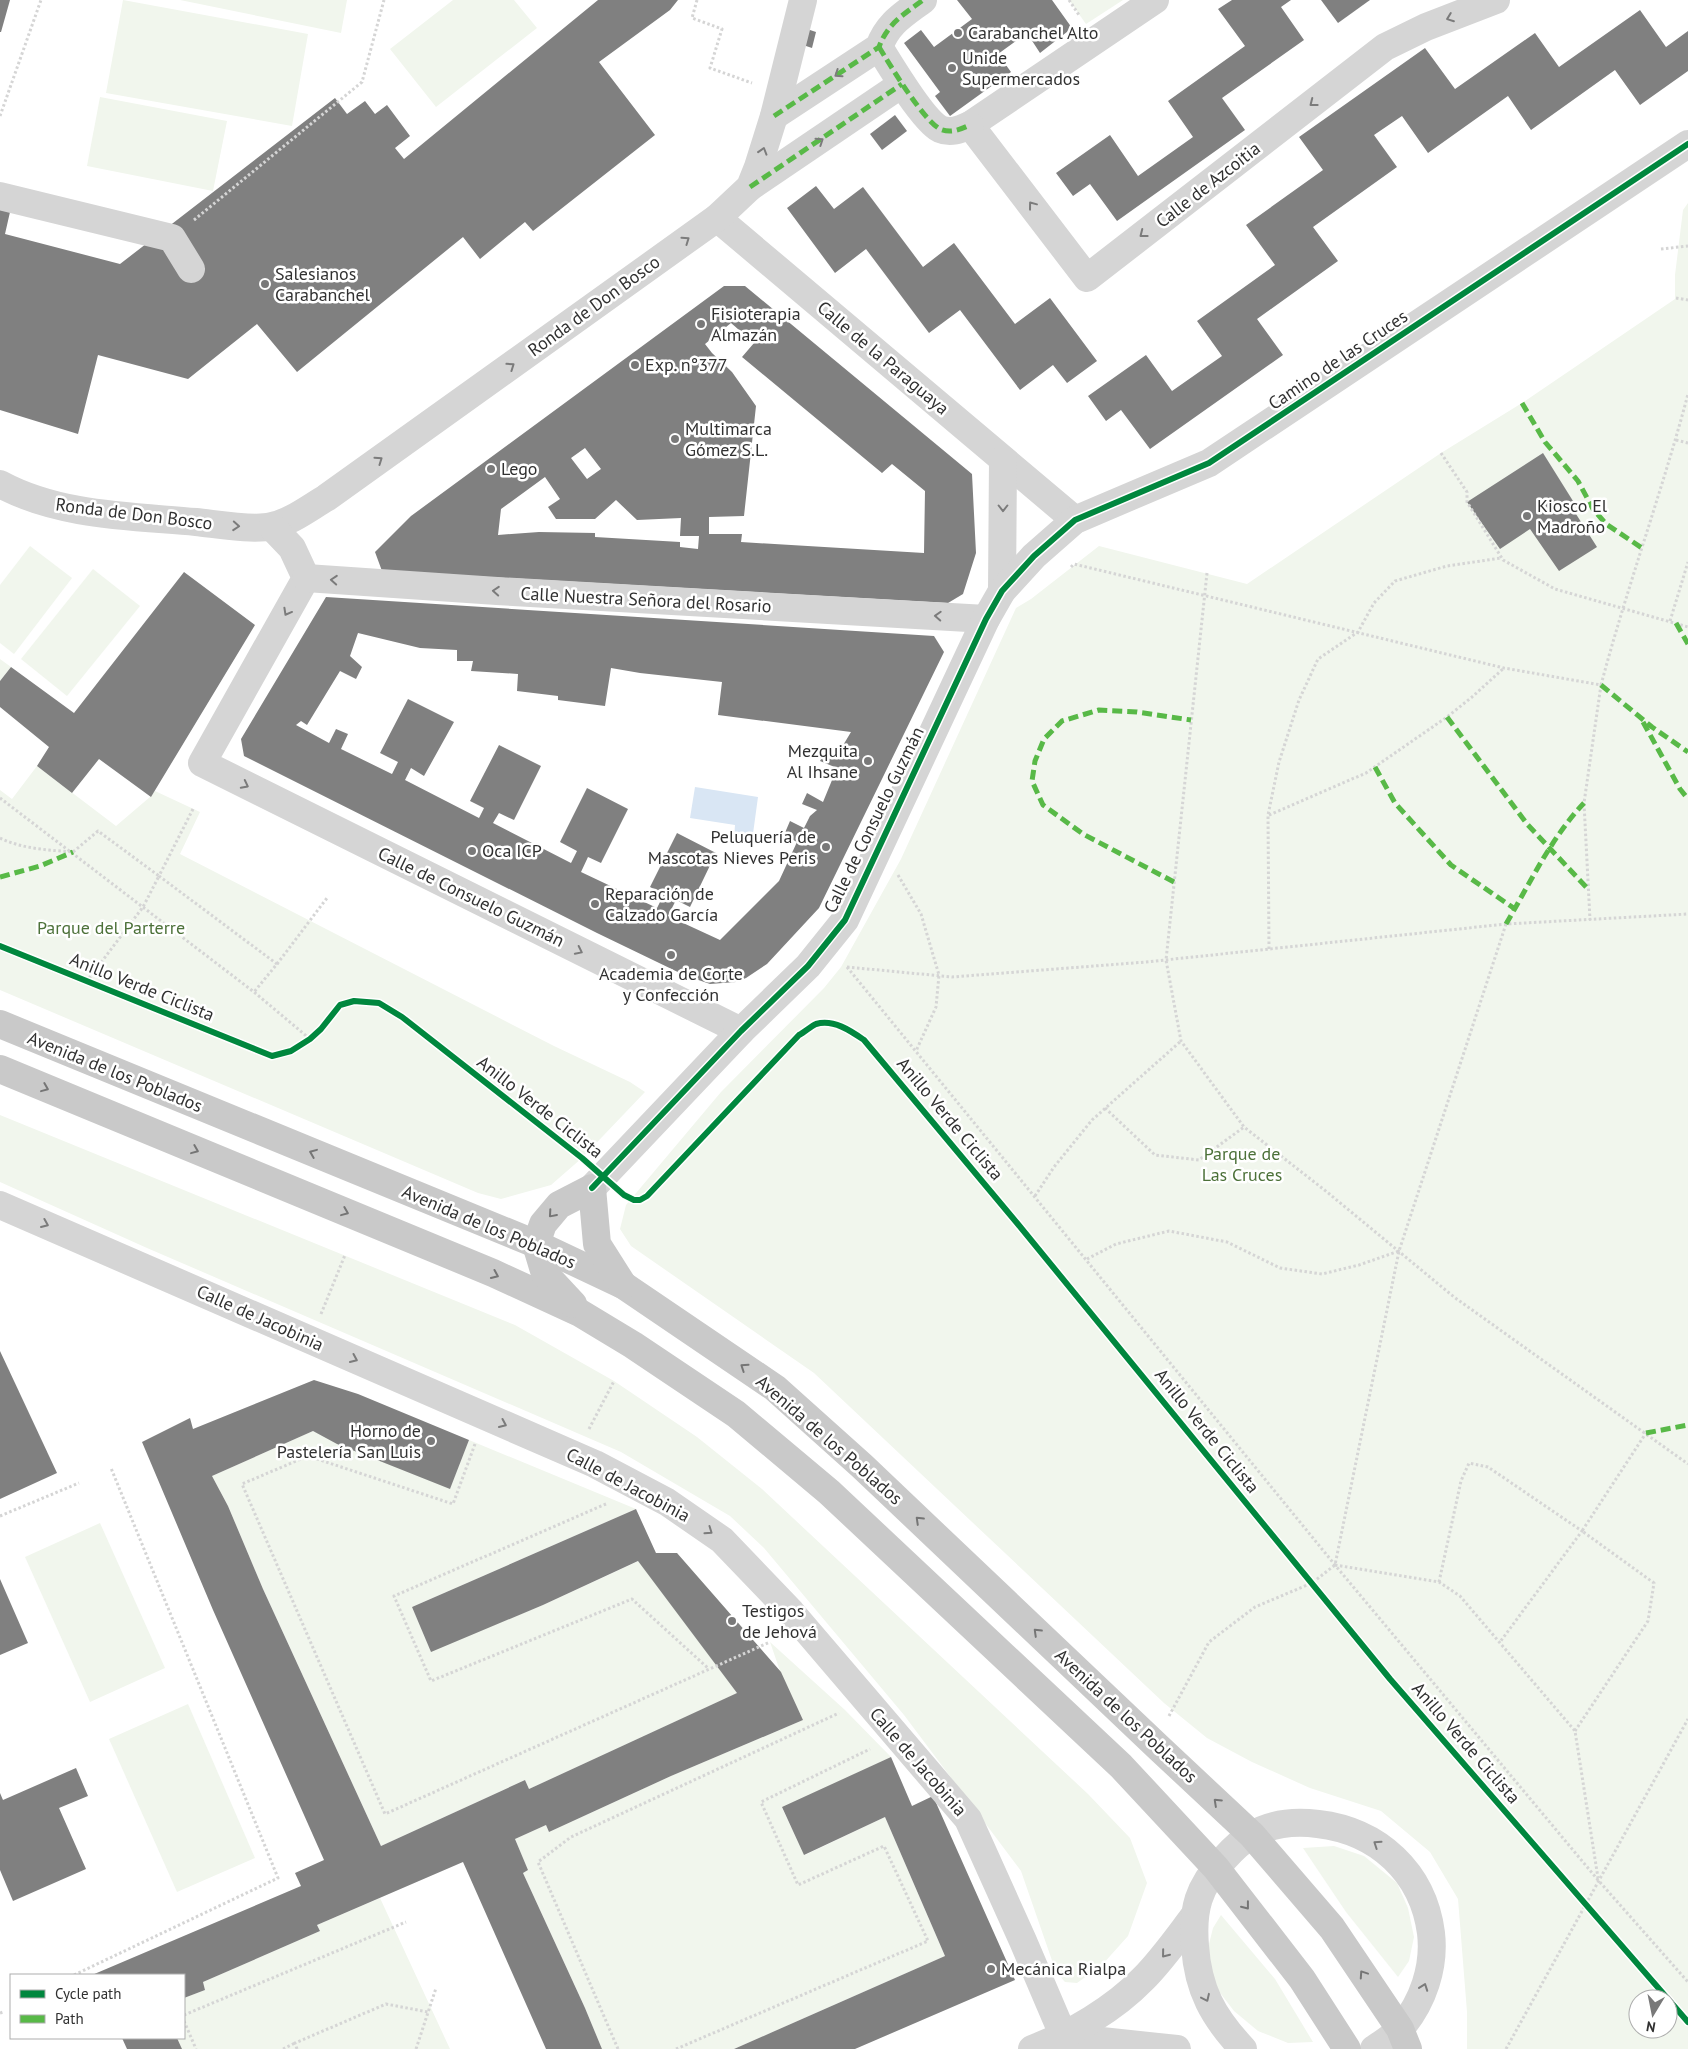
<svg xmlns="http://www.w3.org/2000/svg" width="1688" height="2049" font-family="'PT Sans',sans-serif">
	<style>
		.green { fill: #f1f6ed; fill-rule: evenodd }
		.water { fill: #d9e6f4 }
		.building { fill: #808080; fill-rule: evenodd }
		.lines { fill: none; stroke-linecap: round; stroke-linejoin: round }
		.path { stroke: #d5d5d5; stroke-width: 3; stroke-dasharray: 2.5 2.5; stroke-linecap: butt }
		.minor { stroke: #d5d5d5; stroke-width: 28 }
		.major { stroke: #c9c9c9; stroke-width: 28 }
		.quiet { stroke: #58b947; stroke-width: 5; stroke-dasharray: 10 5; stroke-linecap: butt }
		.cycleway-casing { stroke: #fff; stroke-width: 9 }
		.cycleway { stroke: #00873e; stroke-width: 6 }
		.oneway { stroke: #7b7b7b }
		.oneway2 { stroke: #757575 }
		.poi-dot { fill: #797979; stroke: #fff; stroke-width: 2 }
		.labels { text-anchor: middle; stroke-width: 5; stroke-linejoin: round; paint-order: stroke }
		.poi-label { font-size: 18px; fill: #313131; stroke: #fff; text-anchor: start }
		.street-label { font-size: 18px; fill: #313131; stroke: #fff }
		.park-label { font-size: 18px; fill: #4c7139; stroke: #fff }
	</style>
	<rect width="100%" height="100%" fill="#fff"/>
	<g class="green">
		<polygon points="123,0 308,34 292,126 106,93"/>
		<polygon points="180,0 347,0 341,33"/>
		<polygon points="453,0 514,0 537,28 436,107 390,49"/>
		<polygon points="1069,0 1123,0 1086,24"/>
		<polygon points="100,97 227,121 213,191 87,166"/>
		<path d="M1688,203V2049H1467V2012L1458,1899L1430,1852L1381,1811L1310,1788L1252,1762L1207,1738L1164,1703L814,1373L631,1246L620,1229L626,1205L721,1092L824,988L841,967L901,859L1016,608L1031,599L1099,546L1247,584L1441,453L1522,403L1675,299V275L1683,210ZM1638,1999H1668V2029H1638Z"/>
		<polygon points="30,546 72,578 14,654 0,643 0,585"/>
		<polygon points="93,569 140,606 67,696 21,659"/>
		<polygon points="0,659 11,667 0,681"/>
		<polygon points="37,766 116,826 150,797 155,791 200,812 180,854 554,1046 630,1082 645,1092 582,1158 551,1185 501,1199 478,1193 0,990 0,790 12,799"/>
		<polygon points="0,1115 515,1325 614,1381 697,1437 762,1489 1088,1794 1130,1838 1147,1883 1128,1936 1102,1965 1077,1983 1065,1982 1056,1972 1021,1871 904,1715 764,1548 730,1516 621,1452 147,1248 0,1182"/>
		<polygon points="313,1431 450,1488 469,1440 636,1509 412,1607 431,1651 543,1605 656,1553 677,1553 780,1671 770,1642 845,1710 891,1757 782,1808 805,1855 885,1817 945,1956 734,2049 602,2049 585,2008 523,1873 528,1870 515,1839 546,1825 549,1832 671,1776 803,1720 781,1673 529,1789 525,1780 381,1846 263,1589 228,1506 212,1476"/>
		<polygon points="100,1523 165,1668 90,1702 25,1557"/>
		<polygon points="188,1704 255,1858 177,1892 109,1739"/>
		<polygon points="1334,1846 1364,1856 1397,1883 1408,1908 1414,1937 1409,1961 1398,1977 1346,1912 1303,1848"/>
		<polygon points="380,1898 450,2049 182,2049 177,2038 184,2038 184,1998 205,1990 203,1982 320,1931 317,1925"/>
		<polygon points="1221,1915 1275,1979 1313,2042 1288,2043 1258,2031 1234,2011 1211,1981 1207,1952 1213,1928"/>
	</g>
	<polygon class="water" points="695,787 758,797 752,841 734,838 735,825 690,818"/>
	<g class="building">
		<polygon points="0,0 10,0 1,32 0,32"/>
		<polygon points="598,0 678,0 670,10 599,62 655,135 533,231 525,222 480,259 463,237 297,372 257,324 188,379 98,355 78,434 0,410 0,209 10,212 5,234 120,264 335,98 347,114 365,101 375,114 387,105 410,136 395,148 404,159"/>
		<polygon points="957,0 1052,0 1072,28 1040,53 1027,33 998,54 1011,72 950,116 935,96 940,92 904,43 921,30 934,47 972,19"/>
		<polygon points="1232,0 1291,0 1281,7 1304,40 1222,98 1245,130 1117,221 1090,184 1073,196 1056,173 1110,135 1138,176 1193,137 1168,101 1245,46 1218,9"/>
		<polygon points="1321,0 1370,0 1338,23"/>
		<polygon points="1640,10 1666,47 1688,31 1688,71 1640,105 1615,70 1531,130 1508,96 1428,153 1402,116 1374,135 1397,167 1313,227 1338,261 1257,319 1283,355 1150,449 1121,410 1106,421 1088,396 1146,355 1172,391 1222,356 1197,321 1275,265 1246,225 1323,170 1299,137 1425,48 1455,89 1535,33 1559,67"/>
		<polygon points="807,29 816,32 812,48 803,45"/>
		<polygon points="895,115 907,131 882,150 870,134"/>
		<polygon points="816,186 834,209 863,187 923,267 954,243 1015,324 1050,298 1097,361 1067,383 1053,365 1020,390 960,310 929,333 866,249 835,273 787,208"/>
		<path d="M724,286H745L972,474L976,553L963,594L948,603L382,571L375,552L411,516ZM731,323L754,343L742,357L882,473L892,464L925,491L924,553L741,542L742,534H709V517L744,516L756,406L732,372L712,353L705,344ZM585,448L601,469L587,479L571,458ZM545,477L560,499L548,507L556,519H595L616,500L637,520L681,518L680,536H699L698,549L680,547V542L595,537V533L539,532L498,535L501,509Z"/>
		<polygon points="1543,453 1573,501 1569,503 1597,547 1559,571 1530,529 1500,549 1467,502"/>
		<polygon points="184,572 255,625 151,797 99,759 72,793 37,766 49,747 0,707 0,681 11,667 74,713"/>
		<path d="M326,597L934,636L944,652L819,908L767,964L746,978L736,982L710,984L684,975L597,933L244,756L241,739ZM358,633L420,648L457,650V661H473L471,671L518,674L517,691L558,696V700L605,706L611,668L640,673L722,682L718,715L851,732L839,752L828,747L820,761L837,768L823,802L807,793L802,804L817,810L810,816L804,828L790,821L784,835L797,842L779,881L720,940L668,916L676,900L690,907L716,853L677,833L650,887L664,894L657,908L581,872L588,857L601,863L628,809L587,788L560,842L577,851L571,863L493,823L499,813L514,820L541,766L499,745L470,801L484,808L479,818L405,780L411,768L424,776L454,722L408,699L380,753L398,762L392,774L341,749L348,734L336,729L329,743L296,725L301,721L307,725L340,671L356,679L362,667L350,656Z"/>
		<polygon points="0,1351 57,1473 0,1499"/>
		<polygon points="314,1380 358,1394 469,1440 450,1489 337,1444 313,1431 212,1476 228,1506 263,1589 381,1846 525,1780 529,1789 737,1693 638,1561 543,1605 431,1652 412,1607 636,1509 656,1553 677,1553 781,1672 803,1720 671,1776 549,1832 546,1825 515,1839 528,1870 523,1873 585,2008 602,2049 546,2049 463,1862 317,1925 320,1931 203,1982 205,1990 184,1998 184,1975 92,1975 301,1886 295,1873 324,1860 213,1610 142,1442 190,1418 193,1429"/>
		<polygon points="0,1579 28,1643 0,1655"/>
		<polygon points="891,1757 912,1806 933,1796 1015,1980 855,2049 734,2049 945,1956 885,1817 804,1855 782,1807"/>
		<polygon points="76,1768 88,1796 59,1808 86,1869 13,1901 0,1870 0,1793 3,1800"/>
		<polygon points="122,2038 177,2038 182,2049 127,2049"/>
	</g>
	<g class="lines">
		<g class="path">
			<polyline points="697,0 692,18 722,29 710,68 752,83"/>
			<polyline points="1069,0 1079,15"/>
			<polyline points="0,116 41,0"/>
			<polyline points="194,220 362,82 384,0"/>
			<polyline points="1661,249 1688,246"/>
			<polyline points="1676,298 1688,300"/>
			<polyline points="1676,440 1688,443"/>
			<polyline points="1441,453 1467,492 1467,502 1503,560 1555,589 1688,627"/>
			<polyline points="1071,567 1074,564 1504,668 1601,685 1584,803 1590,920"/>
			<polyline points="1207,573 1166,960 1181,1041 1244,1127 1327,1192 1454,1297 1688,1464"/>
			<polyline points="1670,621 1688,562"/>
			<path d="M1601,685C1627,587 1662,492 1688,394"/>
			<polyline points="0,798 254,992 310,1039"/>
			<polyline points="193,809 159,876 277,964 254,992"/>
			<polyline points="1269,815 1366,773 1447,717 1472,697 1504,668"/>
			<path d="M0,838C22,849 49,850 73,852L98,831L159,876L143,907L87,981"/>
			<polyline points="898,875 921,914 939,975 936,1007 916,1051"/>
			<polyline points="1269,949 1268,815 1279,762 1299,700 1318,659 1358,632 1374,603 1395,581 1447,566 1501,558"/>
			<polyline points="277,964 327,898"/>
			<polyline points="847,967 1335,1565 1598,1880 1688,1982"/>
			<polyline points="847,967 952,977 1146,962 1506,924 1688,914"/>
			<polyline points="1105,1108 1155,1155 1199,1160 1244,1127"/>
			<polyline points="1035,1196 1054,1167 1092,1120 1181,1041"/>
			<polyline points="1087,1259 1116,1244 1169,1231 1227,1242 1280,1268 1322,1274 1359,1265 1399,1251"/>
			<polyline points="321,1314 345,1255"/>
			<polyline points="589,1429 614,1381"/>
			<polyline points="475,1444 453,1504 308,1456 242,1484 385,1814 770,1642"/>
			<polyline points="606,1504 394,1596 431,1681 632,1599 709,1669"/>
			<polyline points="0,1516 79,1483"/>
			<polyline points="1335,1565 1439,1582 1460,1596 1575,1731 1598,1878"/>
			<polyline points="1439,1582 1461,1481 1469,1463 1488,1467 1582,1531 1500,1642"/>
			<polyline points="1169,1716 1209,1642 1255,1607 1312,1583 1335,1565 1399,1251 1506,924"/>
			<polyline points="1575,1731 1648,1621 1654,1583 1582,1531 1646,1433"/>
			<polyline points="74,1975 278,1878 111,1468"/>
			<polyline points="0,2013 3,2012"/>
			<polyline points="184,2015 406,1922"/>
			<polyline points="184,2021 196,2049"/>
			<polyline points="283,2049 295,2043"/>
			<polyline points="297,2049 295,2043 386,2004 428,2012"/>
			<polyline points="416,2049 436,1988"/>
			<polyline points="618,2049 538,1862 571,1837 839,1713"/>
			<polyline points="676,2049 928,1941 884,1846 798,1885 761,1802 870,1749"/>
			<polyline points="1506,2049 1688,1719"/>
		</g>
		<g class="minor">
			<polyline points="1155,0 970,125 1087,278 1385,47 1426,27 1496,0"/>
			<path d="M879,47C890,65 923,120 940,129C951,134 961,129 970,125"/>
			<path d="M774,116L879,47C888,23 903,15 923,0"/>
			<polyline points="750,187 902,84"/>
			<polyline points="0,196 172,238 191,269"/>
			<polyline points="717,218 1075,520"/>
			<path d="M0,484C59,516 131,516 196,522C216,524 254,531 272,526C291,522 309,508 326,498L717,218L750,187L758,167L774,116L803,0"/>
			<polyline points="272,527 292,548 306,578 202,763 741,1031"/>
			<polyline points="306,578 497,591 986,619"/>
			<polyline points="1002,591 1003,460"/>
			<polyline points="592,1188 741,1031 808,966 845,920 986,619 1002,591 1034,556 1075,520 1209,463 1688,144"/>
			<polyline points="0,1205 595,1464 667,1502 722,1540 791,1612 968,1819 1023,1941 1064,2037"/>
			<polyline points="1064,2037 1177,2049"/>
			<path d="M1032,2049C1071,2034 1114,2009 1143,1979C1162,1960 1178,1937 1194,1916"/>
			<path d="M1243,2049C1213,2017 1198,1990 1195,1946C1192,1909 1198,1887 1224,1859C1232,1850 1241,1841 1252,1835C1272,1823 1295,1821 1318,1824C1378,1831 1423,1872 1431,1933C1435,1967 1423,2002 1401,2028C1394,2036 1383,2043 1374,2049"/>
		</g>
		<g class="major">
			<polyline points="0,1024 536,1244 623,1285 775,1388 862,1466 1159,1748 1252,1835 1332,1928 1400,2029 1408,2049"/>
			<polyline points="0,1069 493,1273 580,1313 633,1345 736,1414 829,1492 1121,1766 1216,1868 1302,1979 1347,2049"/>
			<polyline points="573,1304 545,1274 536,1244 543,1224 559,1205 592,1188 597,1244 623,1285"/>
		</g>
		<g class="quiet">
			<path d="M879,47C890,65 923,120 940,129C951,134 961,129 970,125"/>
			<path d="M774,116L879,47C888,23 903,15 923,0"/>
			<polyline points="750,187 902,84"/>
			<polyline points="1522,403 1545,442 1578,481 1593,509 1606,524 1642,548"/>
			<polyline points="1676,623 1688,644"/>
			<polyline points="1601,685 1652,727 1688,752"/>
			<polyline points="1447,717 1527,824 1588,889"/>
			<polyline points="1643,722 1680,789 1688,799"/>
			<polyline points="1375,767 1395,803 1451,865 1515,909"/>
			<polyline points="0,877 40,866 73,852"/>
			<polyline points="1174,882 1083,834 1043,805 1032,781 1035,761 1044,739 1062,721 1099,710 1137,712 1191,720"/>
			<path d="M1506,924C1530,883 1551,838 1584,803"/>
			<polyline points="1646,1433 1688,1425"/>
		</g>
		<g class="cycleway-casing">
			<g id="cycleway">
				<path d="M0,946L272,1056L291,1051L310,1039L321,1029L340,1005L354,1001L379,1003L402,1017L582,1158L624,1195L634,1200H640L647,1196L799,1035C805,1032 811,1026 816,1024C834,1019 851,1031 864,1040L1017,1223L1390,1679L1688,2022"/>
				<polyline points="592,1188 741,1031 808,966 845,920 986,619 1002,591 1034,556 1075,520 1209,463 1688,144"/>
			</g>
		</g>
		<use href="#cycleway" class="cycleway"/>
	</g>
	<defs><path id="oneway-chevron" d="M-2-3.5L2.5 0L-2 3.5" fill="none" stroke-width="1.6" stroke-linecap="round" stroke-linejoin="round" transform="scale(1.25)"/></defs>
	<g class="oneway">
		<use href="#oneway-chevron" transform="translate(1450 18) rotate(159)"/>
		<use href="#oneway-chevron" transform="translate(838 74) rotate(146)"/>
		<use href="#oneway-chevron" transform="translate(1313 103) rotate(142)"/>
		<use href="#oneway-chevron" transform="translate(820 141) rotate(-34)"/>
		<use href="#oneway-chevron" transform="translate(763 151) rotate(-73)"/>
		<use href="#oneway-chevron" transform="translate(1032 205) rotate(-127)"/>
		<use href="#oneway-chevron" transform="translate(1143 234) rotate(142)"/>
		<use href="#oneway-chevron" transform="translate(686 240) rotate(-35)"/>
		<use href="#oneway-chevron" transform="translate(511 366) rotate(-35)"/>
		<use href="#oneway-chevron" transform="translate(379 460) rotate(-35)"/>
		<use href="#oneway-chevron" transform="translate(1003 508) rotate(90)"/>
		<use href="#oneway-chevron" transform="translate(236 526) rotate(4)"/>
		<use href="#oneway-chevron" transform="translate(334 580) rotate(-176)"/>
		<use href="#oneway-chevron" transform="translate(496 591) rotate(-176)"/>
		<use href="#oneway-chevron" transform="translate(287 612) rotate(119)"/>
		<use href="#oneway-chevron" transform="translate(938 616) rotate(-177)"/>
		<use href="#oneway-chevron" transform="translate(245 785) rotate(27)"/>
		<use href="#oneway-chevron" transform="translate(579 951) rotate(26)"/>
		<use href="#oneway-chevron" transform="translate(45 1224) rotate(23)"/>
		<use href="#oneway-chevron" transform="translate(354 1359) rotate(24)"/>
		<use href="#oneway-chevron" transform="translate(503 1424) rotate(24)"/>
		<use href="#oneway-chevron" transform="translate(709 1531) rotate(35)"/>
		<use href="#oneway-chevron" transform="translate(1377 1844) rotate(-146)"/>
		<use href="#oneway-chevron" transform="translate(1165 1954) rotate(129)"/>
		<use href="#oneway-chevron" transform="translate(1424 1987) rotate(-70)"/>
		<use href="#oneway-chevron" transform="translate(1206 1998) rotate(65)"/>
	</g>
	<g class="oneway2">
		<use href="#oneway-chevron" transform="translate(45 1088) rotate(22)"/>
		<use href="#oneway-chevron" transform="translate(195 1150) rotate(22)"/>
		<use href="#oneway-chevron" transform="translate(313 1153) rotate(-158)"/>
		<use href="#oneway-chevron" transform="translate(345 1212) rotate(22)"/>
		<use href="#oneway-chevron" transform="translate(552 1214) rotate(131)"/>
		<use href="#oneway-chevron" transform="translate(495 1275) rotate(24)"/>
		<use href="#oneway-chevron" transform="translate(744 1367) rotate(-146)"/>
		<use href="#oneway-chevron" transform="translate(919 1520) rotate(-136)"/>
		<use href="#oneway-chevron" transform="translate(1037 1632) rotate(-136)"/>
		<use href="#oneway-chevron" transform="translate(1217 1802) rotate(-137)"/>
		<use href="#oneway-chevron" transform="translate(1246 1906) rotate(52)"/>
		<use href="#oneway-chevron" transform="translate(1363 1974) rotate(-124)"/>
	</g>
	<g class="poi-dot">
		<circle cx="958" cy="33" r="5"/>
		<circle cx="952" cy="68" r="5"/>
		<circle cx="265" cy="284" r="5"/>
		<circle cx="701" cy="324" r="5"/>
		<circle cx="635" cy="365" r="5"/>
		<circle cx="675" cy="439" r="5"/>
		<circle cx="491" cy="469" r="5"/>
		<circle cx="1527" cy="516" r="5"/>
		<circle cx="868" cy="761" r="5"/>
		<circle cx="826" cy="847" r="5"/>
		<circle cx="472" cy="851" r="5"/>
		<circle cx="595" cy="904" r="5"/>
		<circle cx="671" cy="955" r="5"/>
		<circle cx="431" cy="1441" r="5"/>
		<circle cx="732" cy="1621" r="5"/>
		<circle cx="991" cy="1969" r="5"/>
	</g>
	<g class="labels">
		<g class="poi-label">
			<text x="968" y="39">Carabanchel Alto</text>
			<text x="962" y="64">Unide<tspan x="962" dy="21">Supermercados</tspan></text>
			<text x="275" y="280">Salesianos<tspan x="275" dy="21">Carabanchel</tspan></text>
			<text x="711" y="320">Fisioterapia<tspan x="711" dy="21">Almazán</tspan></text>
			<text x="645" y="371">Exp. n°377</text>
			<text x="685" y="435">Multimarca<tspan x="685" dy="21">Gómez S.L.</tspan></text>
			<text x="501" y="475">Lego</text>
			<text x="1537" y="512">Kiosco El<tspan x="1537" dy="21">Madroño</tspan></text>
			<text x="858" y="757" text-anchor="end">Mezquita<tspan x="858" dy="21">Al Ihsane</tspan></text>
			<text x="816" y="843" text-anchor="end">Peluquería de<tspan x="816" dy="21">Mascotas Nieves Peris</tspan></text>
			<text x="482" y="857">Oca ICP</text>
			<text x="605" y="900">Reparación de<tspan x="605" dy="21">Calzado García</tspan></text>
			<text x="671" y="980" text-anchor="middle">Academia de Corte<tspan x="671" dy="21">y Confección</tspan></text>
			<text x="421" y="1437" text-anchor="end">Horno de<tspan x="421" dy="21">Pastelería San Luis</tspan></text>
			<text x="742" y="1617">Testigos<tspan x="742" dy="21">de Jehová</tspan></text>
			<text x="1001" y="1975">Mecánica Rialpa</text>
		</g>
		<g class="street-label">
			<text transform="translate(1208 185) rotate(-38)" y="6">Calle de Azcoitia</text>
			<text transform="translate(594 306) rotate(-36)" y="6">Ronda de Don Bosco</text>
			<text transform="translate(883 358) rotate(40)" y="6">Calle de la Paraguaya</text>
			<text transform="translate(1338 360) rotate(-34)" y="6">Camino de las Cruces</text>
			<text transform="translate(134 514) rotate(7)" y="6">Ronda de Don Bosco</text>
			<text transform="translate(646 600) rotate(3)" y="6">Calle Nuestra Señora del Rosario</text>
			<text transform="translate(874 820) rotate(-64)" y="6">Calle de Consuelo Guzmán</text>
			<text transform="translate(471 897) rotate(26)" y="6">Calle de Consuelo Guzmán</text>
			<text transform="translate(142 987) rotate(22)" y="6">Anillo Verde Ciclista</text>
			<text transform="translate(115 1072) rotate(22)" y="6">Avenida de los Poblados</text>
			<text transform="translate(540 1107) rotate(38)" y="6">Anillo Verde Ciclista</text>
			<text transform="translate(950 1119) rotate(50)" y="6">Anillo Verde Ciclista</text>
			<text transform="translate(489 1227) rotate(23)" y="6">Avenida de los Poblados</text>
			<text transform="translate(260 1318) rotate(24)" y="6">Calle de Jacobinia</text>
			<text transform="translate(1207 1431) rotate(51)" y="6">Anillo Verde Ciclista</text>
			<text transform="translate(829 1440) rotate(41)" y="6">Avenida de los Poblados</text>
			<text transform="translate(628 1485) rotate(28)" y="6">Calle de Jacobinia</text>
			<text transform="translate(1126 1716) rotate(43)" y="6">Avenida de los Poblados</text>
			<text transform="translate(1466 1743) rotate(49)" y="6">Anillo Verde Ciclista</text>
			<text transform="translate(918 1762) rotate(49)" y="6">Calle de Jacobinia</text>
		</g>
		<g class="park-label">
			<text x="111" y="934">Parque del Parterre</text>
			<text x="1242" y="1160">Parque de<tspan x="1242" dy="21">Las Cruces</tspan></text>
		</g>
	</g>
	<rect x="10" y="1974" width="175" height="65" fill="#ffffff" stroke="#adadad"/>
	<rect x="20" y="1990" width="25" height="8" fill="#00873e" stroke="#adadad"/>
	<text x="55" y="1999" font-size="15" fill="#313131">Cycle path</text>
	<rect x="20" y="2015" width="25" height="8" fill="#58b947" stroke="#adadad"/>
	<text x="55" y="2024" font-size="15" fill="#313131">Path</text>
	<g transform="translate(1653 2014) rotate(190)"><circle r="24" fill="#ffffff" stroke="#adadad"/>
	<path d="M0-4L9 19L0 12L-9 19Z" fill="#797979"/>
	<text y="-8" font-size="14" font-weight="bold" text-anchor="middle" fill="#313131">N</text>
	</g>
</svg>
